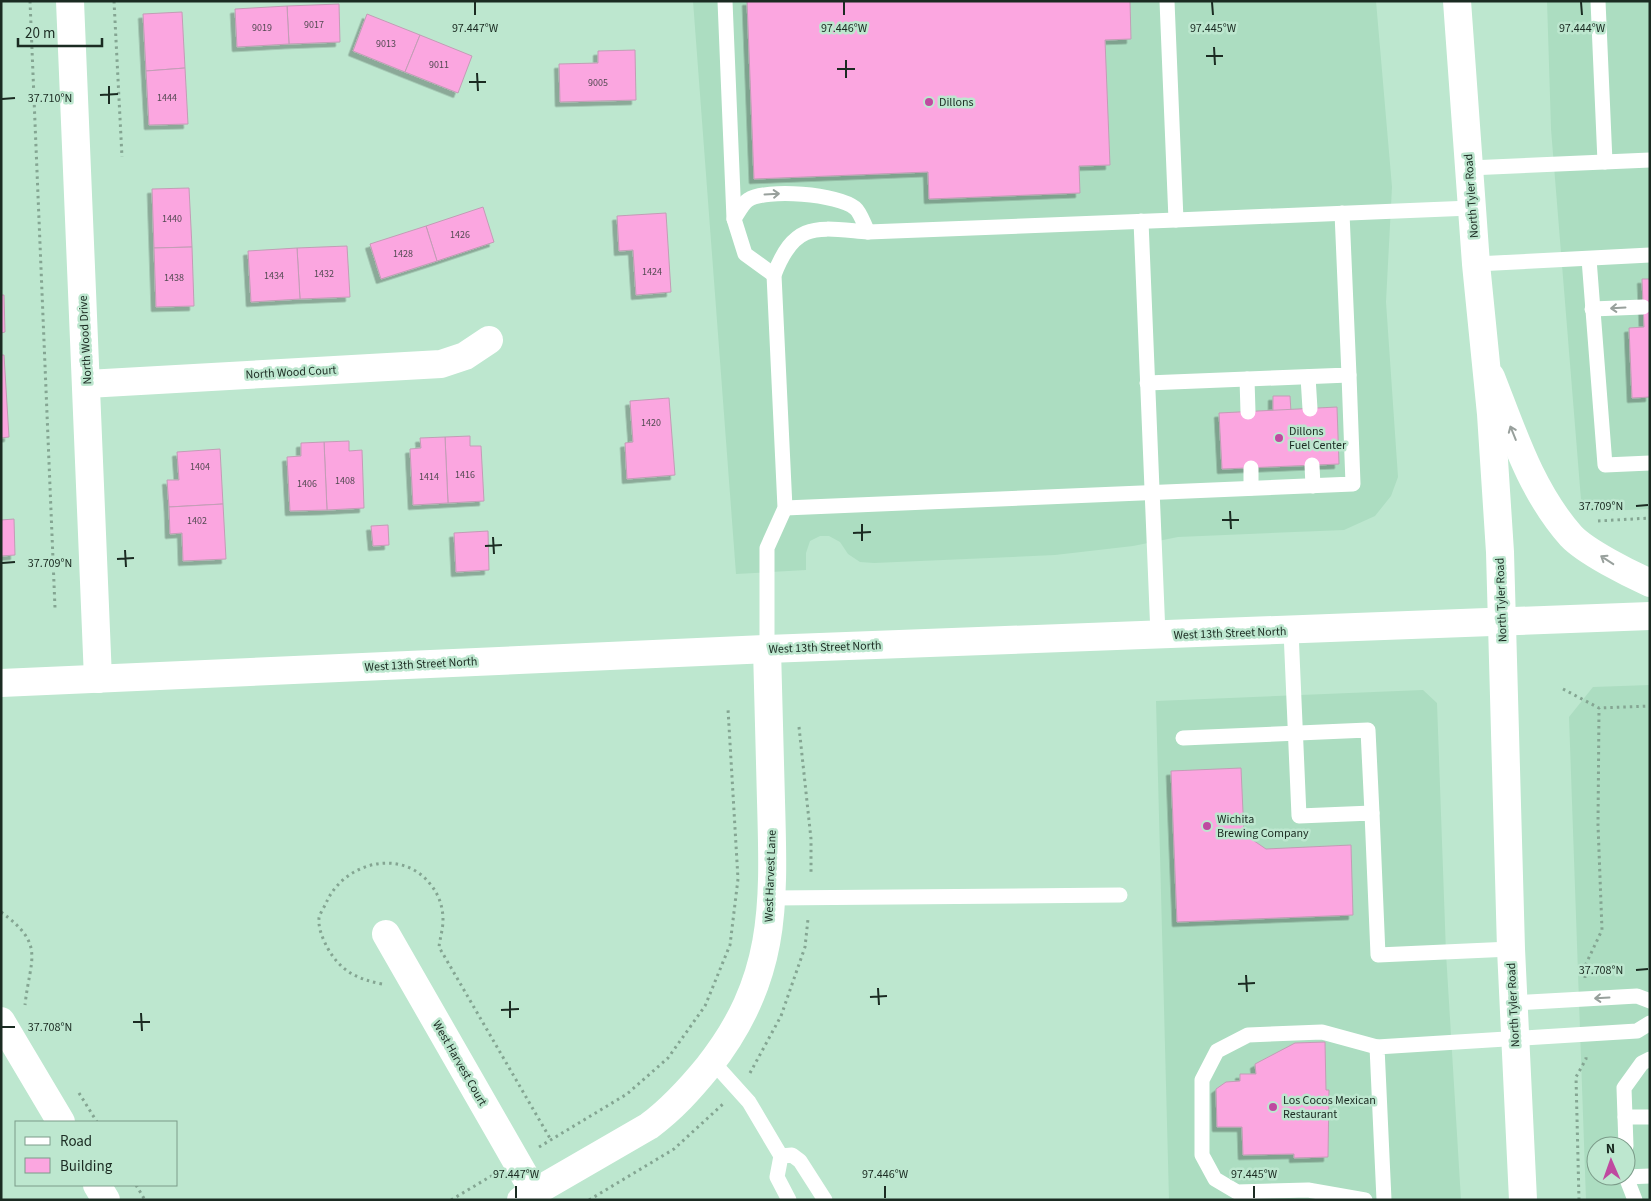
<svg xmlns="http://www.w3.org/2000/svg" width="1651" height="1201" font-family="'Source Sans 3',sans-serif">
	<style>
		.built { fill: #acddc1; fill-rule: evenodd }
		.building { fill: #fba6e0; stroke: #c29db5; filter: url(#shadow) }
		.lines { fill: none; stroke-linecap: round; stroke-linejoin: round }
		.path { stroke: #84a592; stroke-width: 3; stroke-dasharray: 2.5 4; stroke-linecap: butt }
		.service { stroke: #fff; stroke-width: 15 }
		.minor { stroke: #fff; stroke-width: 28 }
		.tertiary { stroke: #fff; stroke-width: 28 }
		.secondary { stroke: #fff; stroke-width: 28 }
		.oneway { stroke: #98a09c }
		.ticks { fill: none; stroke: #1b2b22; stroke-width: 2 }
		.poi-dot { fill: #bf49a0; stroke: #bde7cf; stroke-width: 2 }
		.labels { text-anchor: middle; stroke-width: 5; stroke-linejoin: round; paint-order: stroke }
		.number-label { font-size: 10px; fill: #534a52 }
		.poi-label { font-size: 12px; fill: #1b2b22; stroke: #bde7cf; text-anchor: start }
		.street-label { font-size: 12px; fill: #1b2b22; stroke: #bde7cf }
		.ticks-label { font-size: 12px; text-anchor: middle; fill: #1b2b22; stroke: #bde7cf; stroke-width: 5; stroke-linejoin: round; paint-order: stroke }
	</style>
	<defs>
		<filter id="shadow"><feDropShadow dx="-4.5" dy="4.5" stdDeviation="0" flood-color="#0004"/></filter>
	</defs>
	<rect width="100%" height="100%" fill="#bde7cf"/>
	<g class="built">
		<polygon points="693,1 1376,1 1392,187 1386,302 1398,477 1391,496 1375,516 1344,530 1178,537 1133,546 1055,555 874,563 860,562 848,554 840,542 829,536 820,536 810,541 806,553 806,570 736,574"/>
		<polygon points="1547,1 1650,1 1650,509 1582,512 1551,129"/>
		<path d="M1650,685V1200H1586L1569,717L1593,687ZM1596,1146H1626V1176H1596Z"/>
		<polygon points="1423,690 1437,703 1446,953 1461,1200 1169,1200 1156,701"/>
	</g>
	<g class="building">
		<polygon points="747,1 1130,1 1131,39 1105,40 1110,165 1079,166 1080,193 929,199 928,172 754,179"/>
		<polygon points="339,4 340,42 289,44 287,6"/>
		<polygon points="287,6 289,44 237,47 235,9"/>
		<polygon points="182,12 185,68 146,71 143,14"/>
		<polygon points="367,14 420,35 405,72 353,51"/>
		<polygon points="420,35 472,56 458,93 405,72"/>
		<polygon points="635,50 636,100 560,102 559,64 598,63 598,51"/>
		<polygon points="185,68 188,124 149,125 146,71"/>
		<polygon points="189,188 192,247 154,248 152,189"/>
		<polygon points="483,207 494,242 437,261 426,226"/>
		<polygon points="666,213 671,292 636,295 633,250 619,251 617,216"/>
		<polygon points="426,226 437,261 381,279 370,244"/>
		<polygon points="347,246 350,297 300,299 297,248"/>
		<polygon points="192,247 194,306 156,307 154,248"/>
		<polygon points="297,248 300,299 251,302 248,251"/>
		<polygon points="1642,279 1650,279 1650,397 1632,398 1629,328 1644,327"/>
		<polygon points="1,295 4,295 5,332 1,333"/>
		<polygon points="1,355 4,355 9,437 1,438"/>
		<polygon points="1273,396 1290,396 1291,412 1273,413"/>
		<polygon points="669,398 675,475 627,479 625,443 633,442 630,401"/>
		<polygon points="1337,407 1339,464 1222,469 1219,413"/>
		<polygon points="470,436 470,446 481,446 484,501 448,503 445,437"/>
		<polygon points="445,437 448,503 413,505 410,449 421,448 420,438"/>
		<polygon points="349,441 349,451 362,450 364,508 327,510 324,442"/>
		<polygon points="324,442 327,510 290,511 287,457 301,456 301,443"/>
		<polygon points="220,449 223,504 169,507 167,480 179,480 177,452"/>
		<polygon points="223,504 226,559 183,561 182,533 170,534 169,507"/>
		<polygon points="14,519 15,555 1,556 1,520"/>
		<polygon points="388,525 389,545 373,546 371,526"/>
		<polygon points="488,531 489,570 456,572 454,533"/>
		<polygon points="1241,768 1244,834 1266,849 1351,845 1353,915 1177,922 1171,771"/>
		<polygon points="1325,1042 1326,1090 1329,1090 1328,1157 1294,1158 1294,1154 1243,1155 1242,1127 1217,1127 1216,1089 1226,1082 1240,1081 1240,1074 1256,1074 1255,1064 1295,1043"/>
	</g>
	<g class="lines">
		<g class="path">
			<polyline points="30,1 55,608"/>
			<polyline points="114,1 122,157"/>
			<polyline points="1598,521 1650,518"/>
			<polyline points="1563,689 1599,708 1650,706"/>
			<polyline points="799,727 811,839 811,875"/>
			<path d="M1,912C46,945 30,958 25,1005"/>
			<polyline points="1585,978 1585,966 1602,930 1598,825 1599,708"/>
			<path d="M382,984C357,979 340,971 327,947C323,939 318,928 319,918C320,913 325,906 327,901C346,861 403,848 431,885C439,895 443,907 443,920C443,929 440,938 439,947L551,1140"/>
			<polyline points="750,1073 781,1016 805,947 808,919"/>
			<polyline points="79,1093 97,1122"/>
			<polyline points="539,1147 627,1094 668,1058 705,1006 730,945 738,879 728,709"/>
			<polyline points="136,1185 145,1200"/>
			<polyline points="451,1200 493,1175"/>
			<polyline points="589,1200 674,1149 723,1104"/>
			<polyline points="1579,1200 1576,1077 1586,1059 1586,1055"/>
		</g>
		<g class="service">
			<polyline points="725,1 734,219 745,254 774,275"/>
			<polyline points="1167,1 1176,220 1471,208"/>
			<polyline points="1598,1 1605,162"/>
			<polyline points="1469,168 1650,160"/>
			<path d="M734,219C738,213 743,203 748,200C766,188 839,194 855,208C861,213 864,225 868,232"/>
			<polyline points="1141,221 1158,635"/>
			<polyline points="1589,259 1605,465 1650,463"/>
			<polyline points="1476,264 1650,255"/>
			<polyline points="1592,309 1643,307"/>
			<polyline points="1308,377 1310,409"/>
			<polyline points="1247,379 1248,412"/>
			<polyline points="1147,383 1349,375 1342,213"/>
			<polyline points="1312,465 1313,486"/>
			<polyline points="1251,468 1251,488"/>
			<polyline points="785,508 1353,484 1349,375"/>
			<polyline points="1291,631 1299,816 1372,813 1378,955 1511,949"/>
			<path d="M767,649V548L785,508L774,275C795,220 817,228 868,232L1176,220"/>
			<polyline points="1183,738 1368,730 1372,813"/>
			<polyline points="772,898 1120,895"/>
			<polyline points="1513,1003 1637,996 1650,1001"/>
			<polyline points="712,1061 749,1102 781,1156 777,1177 789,1200"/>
			<polyline points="1625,1117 1650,1117"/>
			<polyline points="1626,1146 1624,1088 1642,1063 1650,1059"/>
			<polyline points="781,1156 792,1155 800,1161 825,1200"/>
			<polyline points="1626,1166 1626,1177 1635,1200"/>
			<polyline points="1626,1177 1650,1176"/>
			<polyline points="1365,1200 1308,1190 1237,1192 1215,1179 1202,1155 1202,1080 1217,1051 1248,1035 1322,1032 1377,1047"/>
			<polyline points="1384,1200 1377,1047 1637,1031 1650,1023"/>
		</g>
		<g class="minor">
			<polyline points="70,1 98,679"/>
			<polyline points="87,384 441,364 465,356 489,340"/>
			<polyline points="386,934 534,1192"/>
			<polyline points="1,1021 61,1122"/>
			<polyline points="97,1185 106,1200"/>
			<path d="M521,1200L649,1126C673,1108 690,1089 708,1067C777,980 774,906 771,801C770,750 768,700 767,649"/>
		</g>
		<g class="tertiary">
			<path d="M1491,377C1513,433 1531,491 1571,536C1586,552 1630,574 1650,583"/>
			<polyline points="1,683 767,649 1650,616"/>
		</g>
		<polyline class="secondary" points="1457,1 1476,264 1491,414 1500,552 1511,949 1523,1200"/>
	</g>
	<defs><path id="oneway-shaft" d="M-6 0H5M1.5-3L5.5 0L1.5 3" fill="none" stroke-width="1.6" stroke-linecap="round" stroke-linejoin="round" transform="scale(1.25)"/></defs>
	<g class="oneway">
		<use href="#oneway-shaft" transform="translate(772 194) rotate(-3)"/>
		<use href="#oneway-shaft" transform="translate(1618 308) rotate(177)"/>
		<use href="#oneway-shaft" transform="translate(1513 433) rotate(-112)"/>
		<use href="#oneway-shaft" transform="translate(1607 560) rotate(-147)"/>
		<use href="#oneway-shaft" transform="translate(1602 998) rotate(177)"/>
	</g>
	<path class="ticks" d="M475,2V15M844,2V15M1212,2L1213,15M1581,2L1582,15M1214,47L1215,65M1206,56H1223M846,60V78M837,69H855M477,73L478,91M469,82H486M109,86V104M100,95L118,94M2,99L15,98M1636,506L1648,505M1230,511L1231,529M1222,520H1239M862,524V541M853,533L871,532M493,537L494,554M485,546L502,545M125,550L126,567M117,559L134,558M2,563L15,562M1636,970L1648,969M1246,975L1247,992M1238,984L1255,983M878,988L879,1005M870,997L887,996M510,1001V1018M501,1010L519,1009M141,1013L142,1031M133,1022H150M2,1027H15M516,1186V1198M885,1186V1198M1254,1186V1198"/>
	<g class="poi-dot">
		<circle cx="929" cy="102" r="5"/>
		<circle cx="1279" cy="438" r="5"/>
		<circle cx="1207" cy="826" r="5"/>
		<circle cx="1273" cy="1107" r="5"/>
	</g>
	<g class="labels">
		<g class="number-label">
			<text x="314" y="28">9017</text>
			<text x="262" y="31">9019</text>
			<text x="386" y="47">9013</text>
			<text x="439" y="68">9011</text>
			<text x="598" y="86">9005</text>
			<text x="167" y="101">1444</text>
			<text x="172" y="222">1440</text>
			<text x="460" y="238">1426</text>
			<text x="403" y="257">1428</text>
			<text x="652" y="275">1424</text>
			<text x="324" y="277">1432</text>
			<text x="274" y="279">1434</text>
			<text x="174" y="281">1438</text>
			<text x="651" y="426">1420</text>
			<text x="200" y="470">1404</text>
			<text x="465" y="478">1416</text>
			<text x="429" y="480">1414</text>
			<text x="345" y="484">1408</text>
			<text x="307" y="487">1406</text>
			<text x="197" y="524">1402</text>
		</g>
		<g class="poi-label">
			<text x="939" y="106">Dillons</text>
			<text x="1289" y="435">Dillons<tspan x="1289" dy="14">Fuel Center</tspan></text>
			<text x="1217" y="823">Wichita<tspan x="1217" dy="14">Brewing Company</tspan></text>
			<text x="1283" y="1104">Los Cocos Mexican<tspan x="1283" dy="14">Restaurant</tspan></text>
		</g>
		<g class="street-label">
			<text transform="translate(1471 196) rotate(-94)" y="4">North Tyler Road</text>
			<text transform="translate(85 340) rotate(-93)" y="4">North Wood Drive</text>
			<text transform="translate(291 372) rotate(-3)" y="4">North Wood Court</text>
			<text transform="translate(1501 600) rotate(-92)" y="4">North Tyler Road</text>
			<text transform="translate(1230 633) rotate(-2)" y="4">West 13th Street North</text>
			<text transform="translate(825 647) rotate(-2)" y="4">West 13th Street North</text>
			<text transform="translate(421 664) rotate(-3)" y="4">West 13th Street North</text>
			<text transform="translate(770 876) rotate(-88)" y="4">West Harvest Lane</text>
			<text transform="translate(1513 1005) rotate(-93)" y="4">North Tyler Road</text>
			<text transform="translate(460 1063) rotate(60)" y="4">West Harvest Court</text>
		</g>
	</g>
	<g class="ticks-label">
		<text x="475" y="32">97.447°W</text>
		<text x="844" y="32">97.446°W</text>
		<text x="1213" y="32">97.445°W</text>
		<text x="1582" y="32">97.444°W</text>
		<text x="50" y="102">37.710°N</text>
		<text x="1601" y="510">37.709°N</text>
		<text x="50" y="567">37.709°N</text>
		<text x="1601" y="974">37.708°N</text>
		<text x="50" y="1031">37.708°N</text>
		<text x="516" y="1178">97.447°W</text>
		<text x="885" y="1178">97.446°W</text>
		<text x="1254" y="1178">97.445°W</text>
	</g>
	<rect width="1651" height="1201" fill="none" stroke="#1b2b22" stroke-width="5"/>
	<rect x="15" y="1121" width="162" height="65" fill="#bde7cf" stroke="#7c9c8a"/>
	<rect x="25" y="1137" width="25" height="8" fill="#ffffff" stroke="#7c9c8a"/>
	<text x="60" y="1146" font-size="15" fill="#1b2b22">Road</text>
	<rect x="25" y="1158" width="25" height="15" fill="#fba6e0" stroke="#7c9c8a"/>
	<text x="60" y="1171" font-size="15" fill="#1b2b22">Building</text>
	<g transform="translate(1611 1161) rotate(358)"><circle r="24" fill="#bde7cf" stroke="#7c9c8a"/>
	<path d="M0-4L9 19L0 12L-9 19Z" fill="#bf49a0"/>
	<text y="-8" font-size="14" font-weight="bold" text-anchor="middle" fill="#1b2b22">N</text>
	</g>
	<path d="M18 38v8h84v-8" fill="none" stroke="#1b2b22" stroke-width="2.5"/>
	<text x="25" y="38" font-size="15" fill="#1b2b22" stroke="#bde7cf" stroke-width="4" paint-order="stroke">20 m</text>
</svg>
